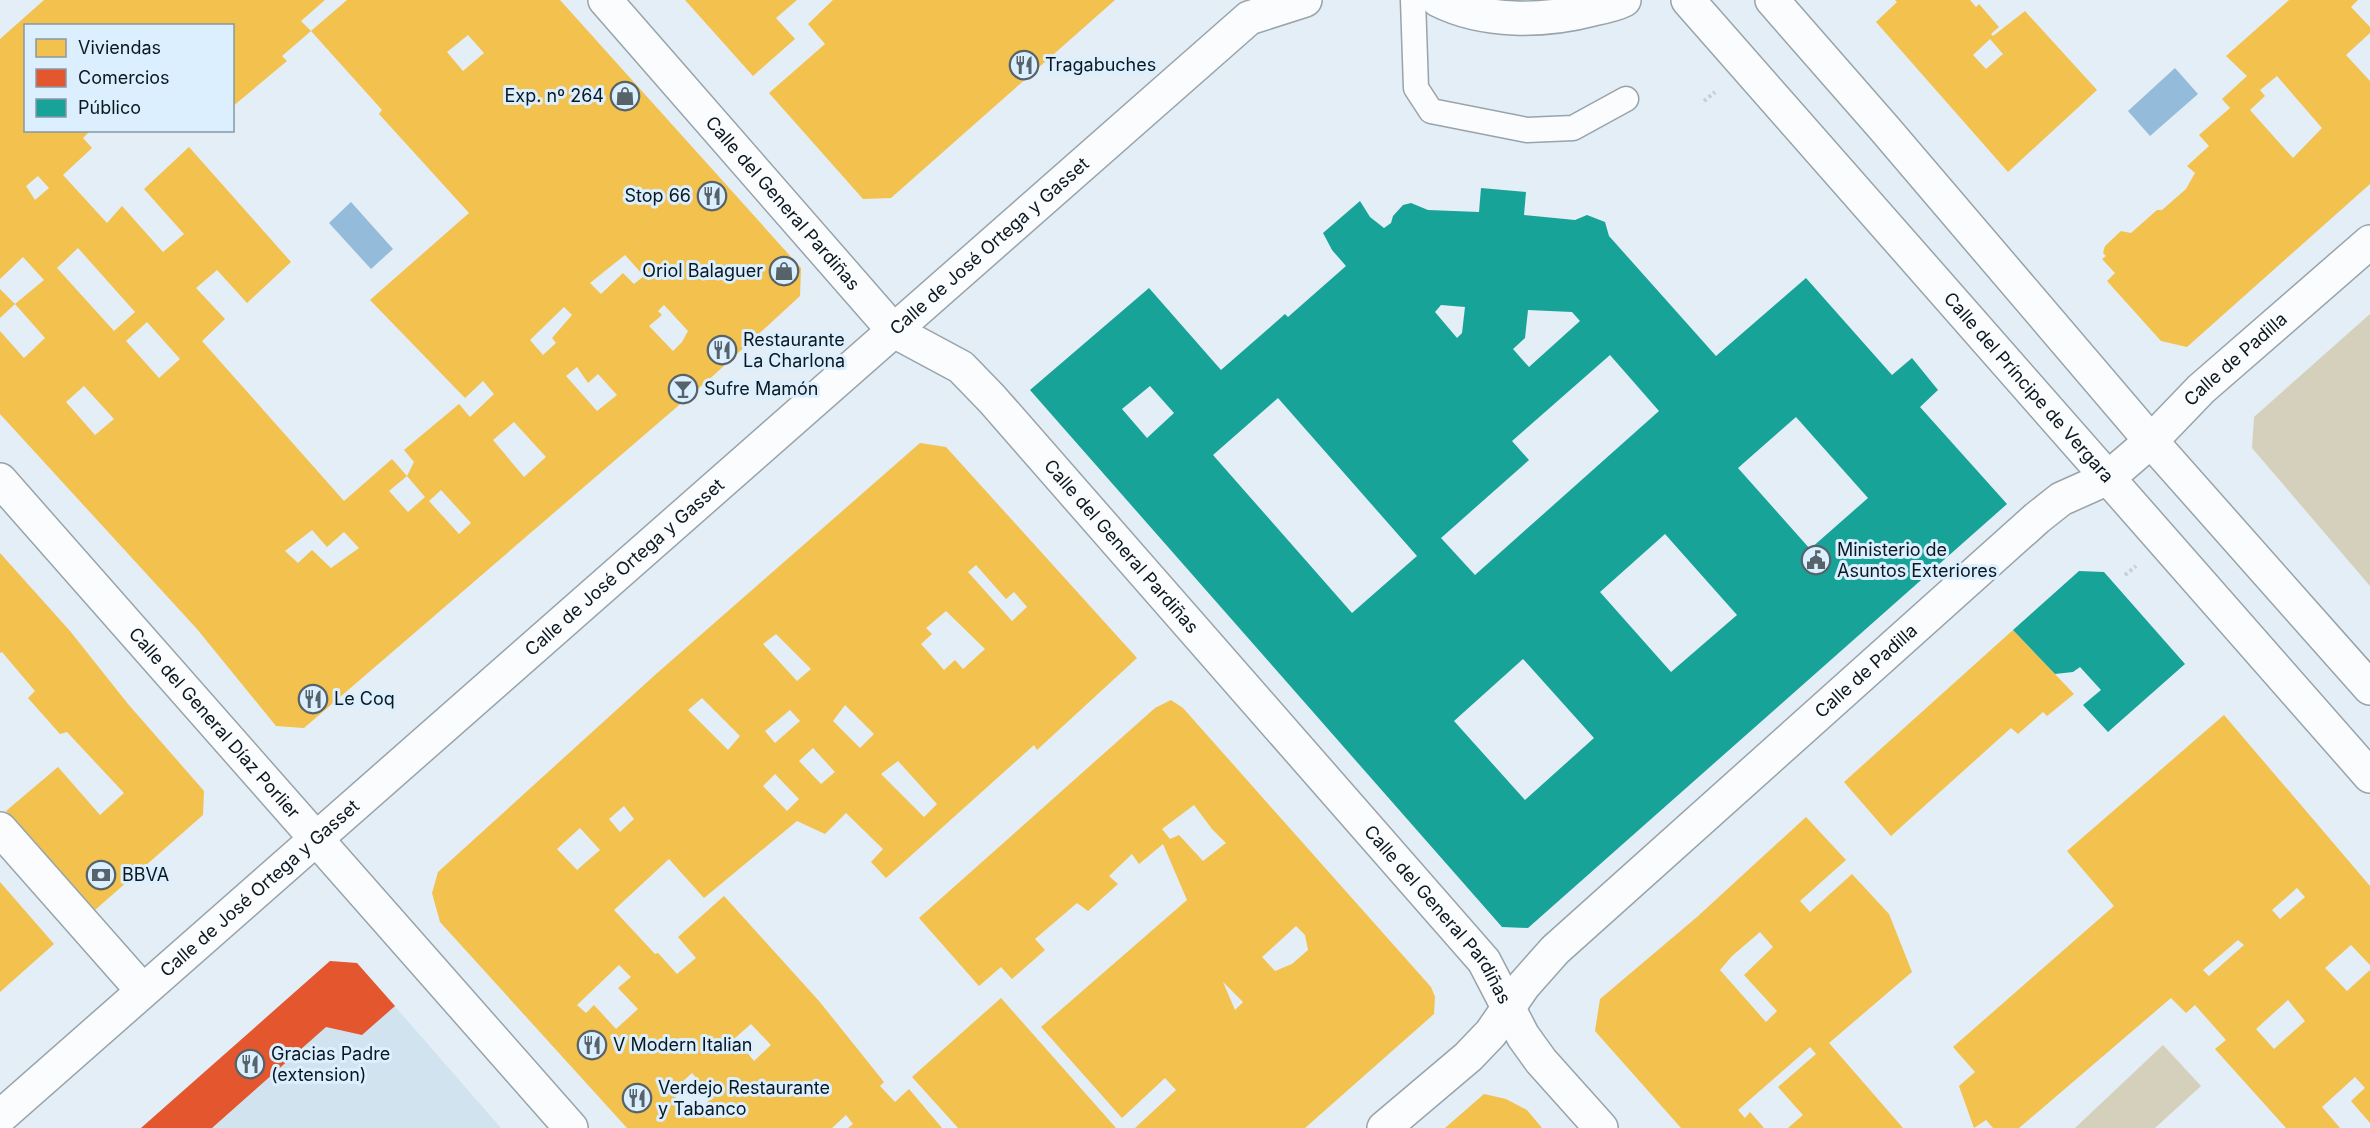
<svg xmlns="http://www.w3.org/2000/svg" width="2370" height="1128" font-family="Inter,sans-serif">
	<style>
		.built { fill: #d1e3ef }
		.green { fill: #d5d0bb }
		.water { fill: #94bcda }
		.homes { fill: #f2c14e; fill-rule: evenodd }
		.shops { fill: #e4572e }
		.public { fill: #17a398; fill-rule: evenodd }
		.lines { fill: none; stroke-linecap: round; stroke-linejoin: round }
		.service-casing { stroke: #98a3aa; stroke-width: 27 }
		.minor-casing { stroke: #98a3aa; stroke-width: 36 }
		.tertiary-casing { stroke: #98a3aa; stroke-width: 36 }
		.secondary-casing { stroke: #98a3aa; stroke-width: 36 }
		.path { stroke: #cacdd1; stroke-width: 4; stroke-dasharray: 3 3; stroke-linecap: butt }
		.service { stroke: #fbfcfe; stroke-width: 24 }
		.minor { stroke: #fbfcfe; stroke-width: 33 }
		.tertiary { stroke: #fbfcfe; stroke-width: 33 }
		.secondary { stroke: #fbfcfe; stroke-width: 33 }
		.labels { text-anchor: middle; stroke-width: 6; stroke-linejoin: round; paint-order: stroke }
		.poi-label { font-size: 18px; fill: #0c1820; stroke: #dbeffe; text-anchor: start }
		.street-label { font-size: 18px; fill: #0c1820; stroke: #dbeffe }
	</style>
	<rect width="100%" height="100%" fill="#e3eef6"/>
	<polygon class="built" points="330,961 357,963 501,1128 141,1128"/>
	<g class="green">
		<polygon points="2370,314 2370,586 2252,448 2254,417"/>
		<polygon points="2163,1045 2201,1086 2155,1128 2075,1128"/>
	</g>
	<g class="water">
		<polygon points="2175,68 2198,94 2150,136 2128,111"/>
		<polygon points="351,202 393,249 371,269 329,223"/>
	</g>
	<g class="homes">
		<path d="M44,0H325L301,21L311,31L282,56L287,61L232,107V26H26V130H91L83,138L92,148L63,175L107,223L122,206L163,252L184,234L144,189L189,147L291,262L247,303L217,270L196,288L225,319L202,341L344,501L392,459L407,476L389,491L408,512L425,497L407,476L414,462L404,450L459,404L470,417L494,394L483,381L465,398L370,300L469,213L379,114L382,110L311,31L347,0H560L801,268L800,296L714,375L304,728L276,726L197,629L0,414V331L24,358L45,338L15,304L44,280L23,257L0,279V39ZM468,35L484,53L463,71L447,52ZM38,176L49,188L35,200L26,186ZM78,248L135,312L114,331L57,268ZM625,255L644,276L634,284L623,273L601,294L590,283ZM664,305L688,331L682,342L673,351L649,326L662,315L658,311ZM564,307L572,315L552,338L556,343L543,355L530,340ZM147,322L180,359L159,378L126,341ZM577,367L588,383L598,374L617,395L597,411L566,376ZM84,386L114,419L95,435L66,402ZM514,422L546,457L524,477L493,440ZM441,490L471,523L459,534L429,501ZM312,530L327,547L344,532L359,548L331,568L312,550L298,563L285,551Z"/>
		<polygon points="685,0 797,0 776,18 795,39 753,76"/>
		<polygon points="833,0 1115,0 891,198 863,199 769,93 825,44 808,24"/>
		<path d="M1895,0H1970L1976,7L1979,4L1999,27L1991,34L1993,36L2025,11L2097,90L2008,172L1876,22L1897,2ZM1990,39L2003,54L1986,69L1973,55Z"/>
		<path d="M2289,0H2358L2351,7L2370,27V33L2346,55L2370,81V184L2187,347L2161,341L2107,281L2115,273L2102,259L2106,256L2103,253L2105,246L2121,231L2131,233L2157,210H2162L2186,189L2195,173L2187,166L2209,146L2199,135L2230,108L2222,99L2247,76L2226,56ZM2277,76L2322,128L2293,158L2250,110L2265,96L2260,90Z"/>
		<polygon points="0,289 15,304 0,318"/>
		<path d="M920,443L946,447L1137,658L1037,750L1034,745L886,878L871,862L883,849L846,813L825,834L797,821L704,898L669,859L614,910L655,954L658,953L677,974L696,958L678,937L724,896L819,1001L884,1082L880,1086L895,1102L909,1089L942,1128H848L853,1124L846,1115L832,1128H627L440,922L432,893L438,872L655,675ZM976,565L1006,599L1014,592L1027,607L1012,621L968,572ZM946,611L985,649L963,669L955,660L944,670L921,644L932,634L926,628ZM776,634L811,669L797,681L763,644ZM702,698L740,736L728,750L688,710ZM845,705L874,734L860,748L833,721ZM790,710L800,721L775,743L765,731ZM813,748L835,772L821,784L799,761ZM898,761L937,804L924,817L881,774ZM775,774L799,799L787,811L763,786ZM624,806L634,819L620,832L609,819ZM580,828L600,850L577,870L557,849ZM619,965L631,977L618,988L638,1009L616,1029L594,1005L586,1013L577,1005ZM751,1024L771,1045L754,1061L735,1038ZM692,1073L713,1097L692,1116L671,1092Z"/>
		<polygon points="0,553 70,631 128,704 204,791 203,815 95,910 6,811 58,767 100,815 124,793 67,732 60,734 28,698 35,691 2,652 0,653"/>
		<polygon points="2013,630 2074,694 2047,716 2043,712 2018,734 2011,728 1891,836 1844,782"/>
		<path d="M1171,700L1183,708L1431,987L1435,997L1434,1014L1305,1128H1135L1176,1090L1165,1078L1122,1118L1041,1027L1187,900L1163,844L1139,864L1132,854L1109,876L1118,884L1088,911L1077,903L1035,939L1045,950L1012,979L1001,967L979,986L919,918L1155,708ZM1194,805L1212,829L1226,843L1203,861L1179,835L1170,839L1162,829ZM1296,926L1305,935L1308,950L1292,964L1275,971L1262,957ZM1223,982L1243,1002L1235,1010Z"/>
		<path d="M2224,715L2370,886V965L2351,945L2325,968L2347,991L2370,970V1123L2351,1101L2365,1088L2355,1077L2322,1107L2340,1128H2286L2215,1049L2226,1040L2195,1005L2186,1013L2171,998L2019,1128H1993L1986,1120L1974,1128L1959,1086L1975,1072L1953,1047L2114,906L2067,851ZM2297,888L2305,897L2280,919L2272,910ZM2238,940L2244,945L2209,976L2203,970ZM2288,1000L2305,1021L2274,1049L2256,1029Z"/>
		<path d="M1806,817L1846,860L1800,901L1810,912L1852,874L1889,914L1912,972L1829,1043L1903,1128H1788L1803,1115L1778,1087L1816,1054L1810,1047L1738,1110L1745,1118L1750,1112L1764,1128H1681L1595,1031L1600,999L1697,917ZM1760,932L1773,947L1744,975L1777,1011L1766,1022L1720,970L1732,956Z"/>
		<polygon points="0,882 54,944 0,992"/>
		<polygon points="1001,998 1116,1128 958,1128 912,1077"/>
		<polygon points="1484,1094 1506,1099 1527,1110 1542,1128 1445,1128"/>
	</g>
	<polygon class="shops" points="330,961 357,963 395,1006 362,1035 326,1027 212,1128 141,1128"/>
	<g class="public">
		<path d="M1481,188L1526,192L1524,215L1575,220L1587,215L1605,222L1609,236L1716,356L1806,278L1892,375L1912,358L1938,390L1920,407L2007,504L1528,928L1502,927L1030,390L1149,288L1221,370L1285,314L1288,317L1346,266L1332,250L1323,233L1360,201L1370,217L1384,228L1391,223L1393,216L1403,205L1411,203L1428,210L1479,212ZM1441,305L1465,307L1462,333L1457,338L1435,312ZM1528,310L1572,312L1580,321L1529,367L1513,349L1525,338ZM1610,355L1659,411L1475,575L1441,538L1529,460L1512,441ZM1150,386L1174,413L1147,438L1122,409ZM1278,398L1417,556L1352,613L1213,455ZM1796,417L1868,498L1810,549L1738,468ZM1665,534L1737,615L1671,672L1600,592ZM1523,659L1594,738L1525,800L1454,721Z"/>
		<polygon points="2079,571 2104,572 2185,664 2108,732 2083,705 2101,690 2080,667 2073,672 2055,674 2013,630"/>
	</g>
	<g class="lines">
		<g class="service-casing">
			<polyline id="service" points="1413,0 1416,88 1431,111 1527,130 1573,128 1626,99"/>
		</g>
		<g class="minor-casing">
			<g id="minor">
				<path id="s1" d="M605,0L894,331L961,367L992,399L1484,961L1523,1036L1541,1061L1601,1128"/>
				<path id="s2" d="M0,480L571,1128"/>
				<polyline points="0,829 143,991"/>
				<path id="s3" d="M1384,1128L1468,1057L1491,1033L1524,985L1555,950L2037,518L2061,499L2108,478L2151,441L2201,389L2370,242"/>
			</g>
		</g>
		<g class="tertiary-casing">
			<g id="tertiary">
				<path d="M1438,0C1484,23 1544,22 1593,9C1603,7 1614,5 1624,0"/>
				<path id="s4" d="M0,1117L1249,18L1305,0"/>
			</g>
		</g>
		<g class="secondary-casing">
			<g id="secondary">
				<path id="s5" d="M1688,0L2370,776"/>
				<polyline points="1772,0 1884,128 2151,441 2370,688"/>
			</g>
		</g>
		<g class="path">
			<polyline points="1704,101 1715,92"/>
			<polyline points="2125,575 2136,566"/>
		</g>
		<use href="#service" class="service"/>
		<use href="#minor" class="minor"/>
		<use href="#tertiary" class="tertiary"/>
		<use href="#secondary" class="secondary"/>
	</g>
	<defs>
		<g id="restaurant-ring" transform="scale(1.5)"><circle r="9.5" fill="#dbeffe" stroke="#57636b" stroke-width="1.5"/><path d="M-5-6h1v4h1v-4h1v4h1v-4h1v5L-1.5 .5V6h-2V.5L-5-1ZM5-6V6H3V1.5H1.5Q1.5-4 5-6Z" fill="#57636b"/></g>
		<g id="shop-ring" transform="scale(1.5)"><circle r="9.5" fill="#dbeffe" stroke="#57636b" stroke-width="1.5"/><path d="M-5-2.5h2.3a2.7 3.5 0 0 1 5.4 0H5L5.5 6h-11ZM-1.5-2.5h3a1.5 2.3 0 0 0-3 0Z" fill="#57636b"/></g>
		<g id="bar-ring" transform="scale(1.5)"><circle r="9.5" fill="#dbeffe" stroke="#57636b" stroke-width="1.5"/><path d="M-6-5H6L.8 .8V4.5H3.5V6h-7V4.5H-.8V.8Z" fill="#57636b"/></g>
		<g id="civic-ring" transform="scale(1.5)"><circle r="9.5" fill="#dbeffe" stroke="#57636b" stroke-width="1.5"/><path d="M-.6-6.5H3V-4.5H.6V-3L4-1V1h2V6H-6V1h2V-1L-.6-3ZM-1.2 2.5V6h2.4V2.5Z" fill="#57636b"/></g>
		<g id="bank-ring" transform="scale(1.5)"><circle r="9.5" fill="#dbeffe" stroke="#57636b" stroke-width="1.5"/><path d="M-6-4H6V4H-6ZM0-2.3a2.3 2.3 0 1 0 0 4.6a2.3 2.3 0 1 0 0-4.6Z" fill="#57636b"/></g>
	</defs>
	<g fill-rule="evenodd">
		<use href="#restaurant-ring" x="1024" y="65"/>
		<use href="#shop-ring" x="625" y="96"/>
		<use href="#restaurant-ring" x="712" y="196"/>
		<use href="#shop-ring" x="784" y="271"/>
		<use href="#restaurant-ring" x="722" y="350"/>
		<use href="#bar-ring" x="683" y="389"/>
		<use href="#civic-ring" x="1816" y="560"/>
		<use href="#restaurant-ring" x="313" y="699"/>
		<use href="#bank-ring" x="101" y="875"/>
		<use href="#restaurant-ring" x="592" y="1045"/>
		<use href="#restaurant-ring" x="250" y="1064"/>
		<use href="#restaurant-ring" x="637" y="1098"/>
	</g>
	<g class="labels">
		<g class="poi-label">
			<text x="1045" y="71">Tragabuches</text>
			<text x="604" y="102" text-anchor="end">Exp. nº 264</text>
			<text x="691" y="202" text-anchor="end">Stop 66</text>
			<text x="763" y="277" text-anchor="end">Oriol Balaguer</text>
			<text x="743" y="346">Restaurante<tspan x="743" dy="21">La Charlona</tspan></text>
			<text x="704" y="395">Sufre Mamón</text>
			<text x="1837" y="556">Ministerio de<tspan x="1837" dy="21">Asuntos Exteriores</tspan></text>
			<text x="334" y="705">Le Coq</text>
			<text x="122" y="881">BBVA</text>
			<text x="613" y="1051">V Modern Italian</text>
			<text x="271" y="1060">Gracias Padre<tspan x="271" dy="21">(extension)</tspan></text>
			<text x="658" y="1094">Verdejo Restaurante<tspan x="658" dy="21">y Tabanco</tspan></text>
		</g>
		<g class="street-label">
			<text dy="6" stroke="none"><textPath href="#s1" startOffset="270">Calle del General Pardiñas</textPath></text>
			<text dy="6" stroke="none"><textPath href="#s4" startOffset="1318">Calle de José Ortega y Gasset</textPath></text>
			<text dy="6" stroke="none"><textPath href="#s3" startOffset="1152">Calle de Padilla</textPath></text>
			<text dy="6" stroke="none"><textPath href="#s5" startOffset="516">Calle del Príncipe de Vergara</textPath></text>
			<text dy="6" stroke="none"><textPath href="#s1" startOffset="756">Calle del General Pardiñas</textPath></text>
			<text dy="6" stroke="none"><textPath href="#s4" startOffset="832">Calle de José Ortega y Gasset</textPath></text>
			<text dy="6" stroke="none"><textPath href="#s3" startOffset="666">Calle de Padilla</textPath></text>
			<text dy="6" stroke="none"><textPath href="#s2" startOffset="324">Calle del General Díaz Porlier</textPath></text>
			<text dy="6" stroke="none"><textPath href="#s4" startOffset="346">Calle de José Ortega y Gasset</textPath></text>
			<text dy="6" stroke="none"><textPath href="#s1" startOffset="1242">Calle del General Pardiñas</textPath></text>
		</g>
	</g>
	<rect x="24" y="24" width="210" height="108" fill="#dbeffe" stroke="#8899a5" stroke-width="1.5"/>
	<rect x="36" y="39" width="30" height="18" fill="#f2c14e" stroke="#8899a5" stroke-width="1.5"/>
	<text x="78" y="54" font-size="18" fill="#0c1820">Viviendas</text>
	<rect x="36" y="69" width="30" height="18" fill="#e4572e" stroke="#8899a5" stroke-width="1.5"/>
	<text x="78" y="84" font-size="18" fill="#0c1820">Comercios</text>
	<rect x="36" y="99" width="30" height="18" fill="#17a398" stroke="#8899a5" stroke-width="1.5"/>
	<text x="78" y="114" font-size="18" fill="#0c1820">Público</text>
</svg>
